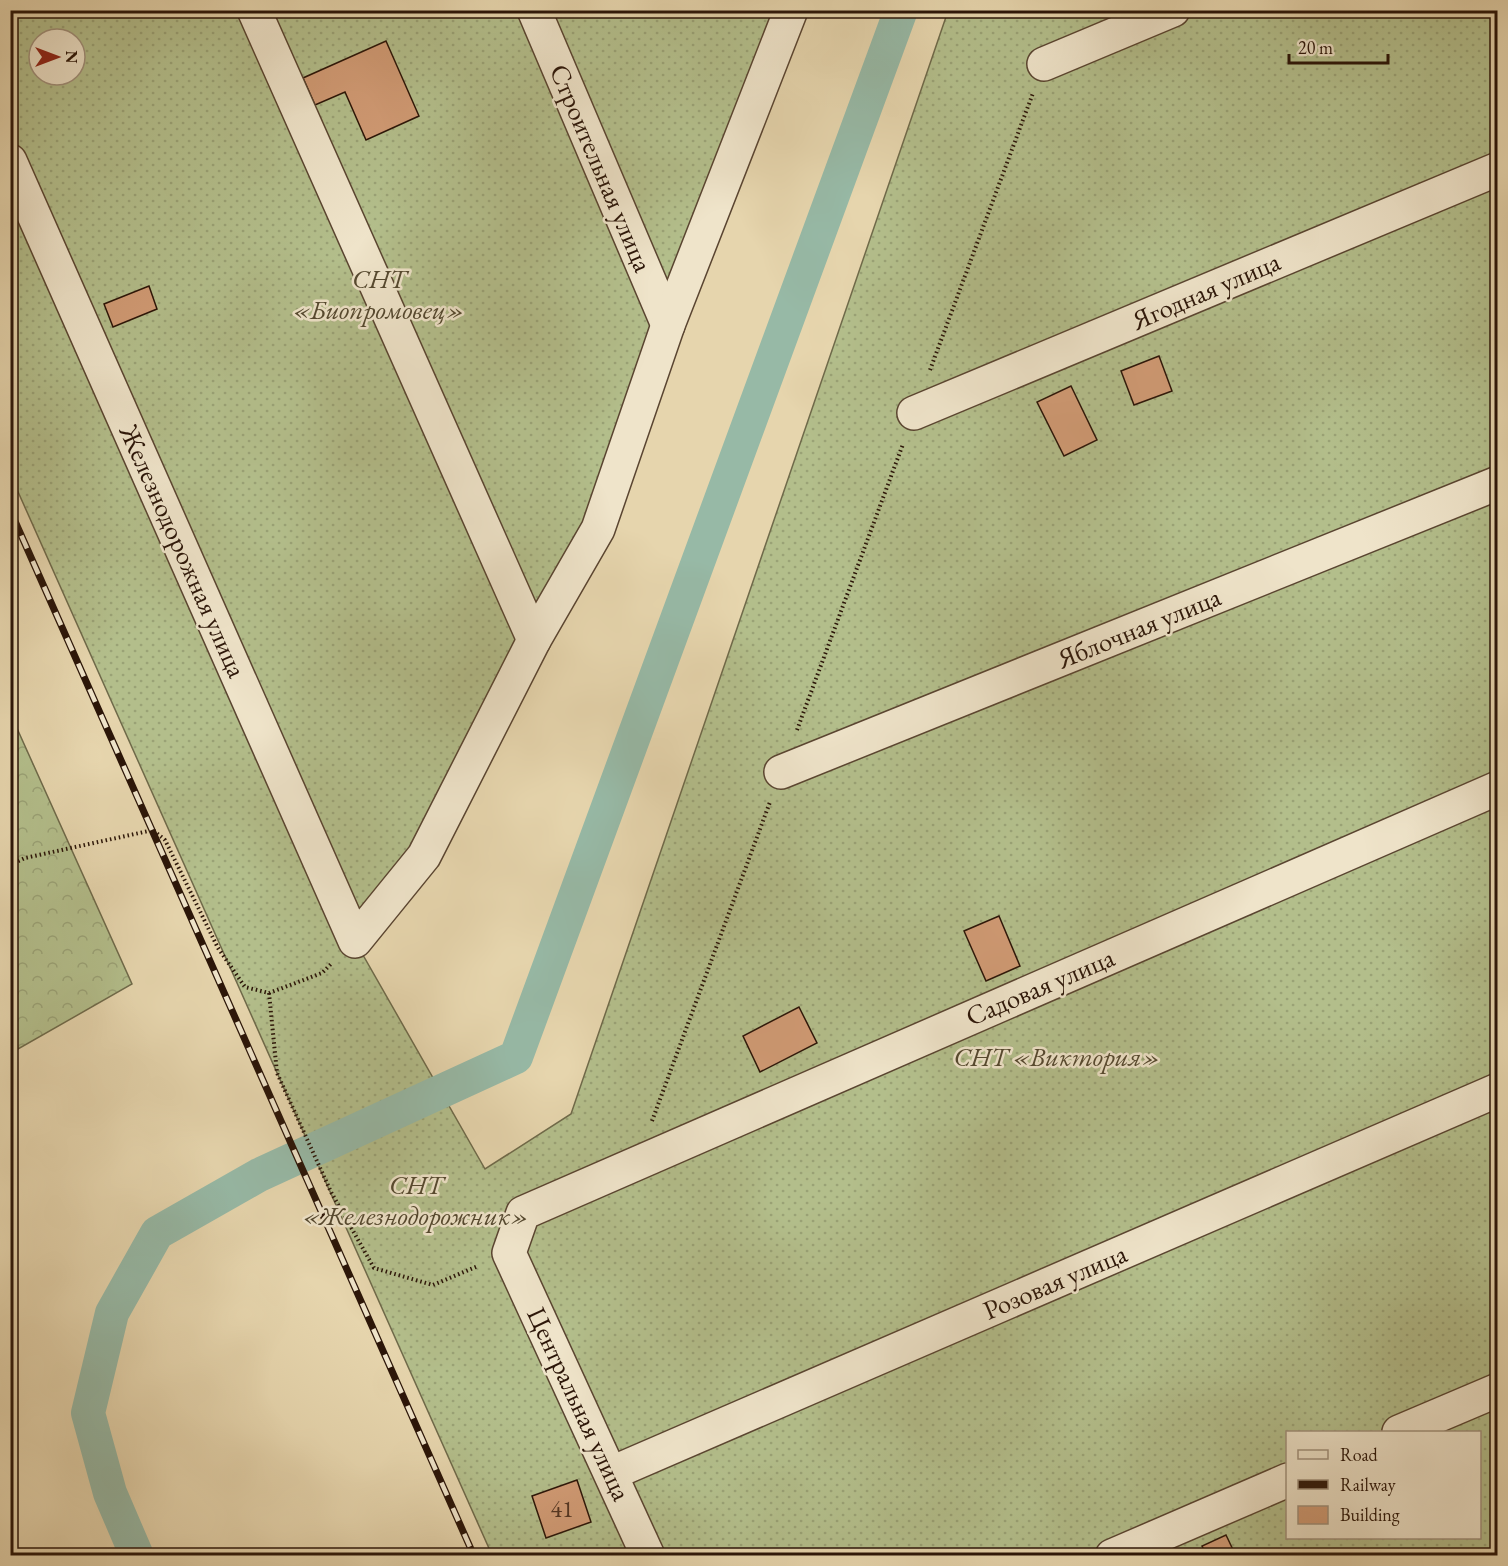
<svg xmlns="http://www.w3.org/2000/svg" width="1508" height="1566" font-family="'EB Garamond',serif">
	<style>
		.forest { fill: url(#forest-crowns); stroke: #6f6a4a; stroke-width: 1.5 }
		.garden { fill: url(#garden-dots); stroke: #6f6a4a; stroke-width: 1.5; fill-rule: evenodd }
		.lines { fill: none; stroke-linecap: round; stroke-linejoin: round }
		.canal { stroke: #97b9a6; stroke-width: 34 }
		.building { fill: #d19b75; stroke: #2b1508; stroke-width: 1.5 }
		.minor-casing { stroke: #5a4531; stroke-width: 36 }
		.path { stroke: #2b1508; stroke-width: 4; stroke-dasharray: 1.5 3; stroke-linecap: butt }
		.minor { stroke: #efe4ca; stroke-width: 33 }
		.rail-casing { stroke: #2b1508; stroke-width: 7 }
		.rail { stroke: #efe4ca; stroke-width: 4.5; stroke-dasharray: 14; stroke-linecap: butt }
		.labels { text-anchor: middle; stroke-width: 5; stroke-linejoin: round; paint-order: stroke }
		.number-label { font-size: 24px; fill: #543623 }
		.street-label { font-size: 27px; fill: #2b1508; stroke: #efe4ca }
		.park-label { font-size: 27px; font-style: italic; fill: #54482f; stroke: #efe4ca }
	</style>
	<defs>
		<pattern id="forest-crowns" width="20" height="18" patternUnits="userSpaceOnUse" patternTransform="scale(1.5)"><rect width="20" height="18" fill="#b3be8b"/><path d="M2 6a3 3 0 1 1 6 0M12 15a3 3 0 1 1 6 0" fill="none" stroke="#9aa276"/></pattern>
		<pattern id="garden-dots" width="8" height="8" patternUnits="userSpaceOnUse" patternTransform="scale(1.5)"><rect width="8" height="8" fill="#b3be8b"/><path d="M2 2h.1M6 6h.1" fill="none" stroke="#9aa276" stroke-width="1.8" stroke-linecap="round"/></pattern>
	</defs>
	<rect width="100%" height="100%" fill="#e6d5ad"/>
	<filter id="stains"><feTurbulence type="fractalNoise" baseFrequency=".00333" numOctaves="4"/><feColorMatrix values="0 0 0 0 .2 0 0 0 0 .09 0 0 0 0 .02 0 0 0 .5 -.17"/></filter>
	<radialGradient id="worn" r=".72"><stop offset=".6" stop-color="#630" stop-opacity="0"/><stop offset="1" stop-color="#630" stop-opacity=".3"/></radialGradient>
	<polygon class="forest" points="11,715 132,984 11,1053 10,1053"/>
	<path class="garden" d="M10,11H791L598,529L355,941L485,1169L571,1114L948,11H1497V1555H492L11,476ZM39,39H75V75H39ZM1288,1432H1480V1538H1288Z"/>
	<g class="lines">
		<polyline class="canal" points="137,1556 110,1493 88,1413 112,1313 157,1233 259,1175 516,1057 901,10"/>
	</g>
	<g class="building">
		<polygon points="386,41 419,116 366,140 345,92 315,105 303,78"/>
		<polygon points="149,286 157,309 113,327 104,304"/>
		<polygon points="1159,356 1172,391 1134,405 1121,371"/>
		<polygon points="1071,386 1097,440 1064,456 1037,402"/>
		<polygon points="999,916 1020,966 986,981 964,931"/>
		<polygon points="799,1007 817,1043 760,1072 743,1036"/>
		<polygon points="577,1480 591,1522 546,1538 532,1496"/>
		<polygon points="1226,1535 1236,1556 1207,1556 1202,1546"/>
	</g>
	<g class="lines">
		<g class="minor-casing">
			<g id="minor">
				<polyline points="254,10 534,640"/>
				<polyline points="534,10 668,325"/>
				<polyline points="1044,64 1173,10"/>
				<polyline points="10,161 355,941 424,856 534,640 598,529 668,325 791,10"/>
				<polyline points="914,413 1498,169"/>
				<polyline points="781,772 1498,483"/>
				<polyline points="1399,1432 1498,1390"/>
				<polyline points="612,1473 1498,1090"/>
				<polyline points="648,1556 509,1253 523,1213 1498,788"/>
				<polyline points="1112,1556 1288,1480"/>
			</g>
		</g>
		<g class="path">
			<polyline points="930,370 1033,93"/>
			<polyline points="797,730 903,444"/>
			<polyline points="10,865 25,858 153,830 165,840 218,948 245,987 269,993 322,973 331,964"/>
			<polyline points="269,993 277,1073 331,1192 374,1268 433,1285 478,1266"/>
			<polyline points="652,1121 770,802"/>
		</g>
		<use href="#minor" class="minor"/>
		<g class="rail-casing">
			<polyline id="rail" points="10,510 474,1556"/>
		</g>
		<use href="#rail" class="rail"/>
	</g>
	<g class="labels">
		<g class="number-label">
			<text x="562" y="1517">41</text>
		</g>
		<g class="street-label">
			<text transform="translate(601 168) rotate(67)" y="9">Строительная улица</text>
			<text transform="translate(1206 291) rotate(-23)" y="9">Ягодная улица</text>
			<text transform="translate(183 551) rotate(66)" y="9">Железнодорожная улица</text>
			<text transform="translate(1139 628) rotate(-22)" y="9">Яблочная улица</text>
			<text transform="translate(1040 987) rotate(-23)" y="9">Садовая улица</text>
			<text transform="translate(1055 1282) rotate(-23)" y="9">Розовая улица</text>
			<text transform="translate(579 1404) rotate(65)" y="9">Центральная улица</text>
		</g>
		<g class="park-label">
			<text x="379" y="288">СНТ<tspan x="379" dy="31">«Биопромовец»</tspan></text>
			<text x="1057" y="1066">СНТ «Виктория»</text>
			<text x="416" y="1194">СНТ<tspan x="416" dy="31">«Железнодорожник»</tspan></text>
		</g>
	</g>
	<rect width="1508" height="1566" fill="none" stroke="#e6d5ad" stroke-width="36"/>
	<rect x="12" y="12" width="1484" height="1542" fill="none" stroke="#2b1508" stroke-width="3"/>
	<rect x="18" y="18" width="1472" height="1530" fill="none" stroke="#2b1508" stroke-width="1.5"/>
	<rect x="1286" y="1431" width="195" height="108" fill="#efe4ca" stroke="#a1917c" stroke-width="1.5"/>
	<rect x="1298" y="1450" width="30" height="9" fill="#efe4ca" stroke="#a1917c" stroke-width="1.5"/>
	<text x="1340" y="1461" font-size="18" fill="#2b1508">Road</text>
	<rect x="1298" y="1480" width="30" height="9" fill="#2b1508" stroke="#a1917c" stroke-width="1.5"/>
	<text x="1340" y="1491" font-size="18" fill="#2b1508">Railway</text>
	<rect x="1298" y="1506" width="30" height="18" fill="#d19b75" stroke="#a1917c" stroke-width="1.5"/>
	<text x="1340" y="1521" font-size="18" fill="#2b1508">Building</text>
	<g transform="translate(57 57) rotate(90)"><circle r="28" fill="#efe4ca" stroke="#a1917c" stroke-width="1.5"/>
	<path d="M0-4.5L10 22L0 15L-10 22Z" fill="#8f2418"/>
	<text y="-9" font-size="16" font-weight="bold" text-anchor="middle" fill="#2b1508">N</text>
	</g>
	<path d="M1289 54v9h99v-9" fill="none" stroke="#2b1508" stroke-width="3"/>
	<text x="1298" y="54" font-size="18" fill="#2b1508" stroke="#efe4ca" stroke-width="4.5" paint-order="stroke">20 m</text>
	<rect width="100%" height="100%" filter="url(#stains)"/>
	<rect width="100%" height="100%" fill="url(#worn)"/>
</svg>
